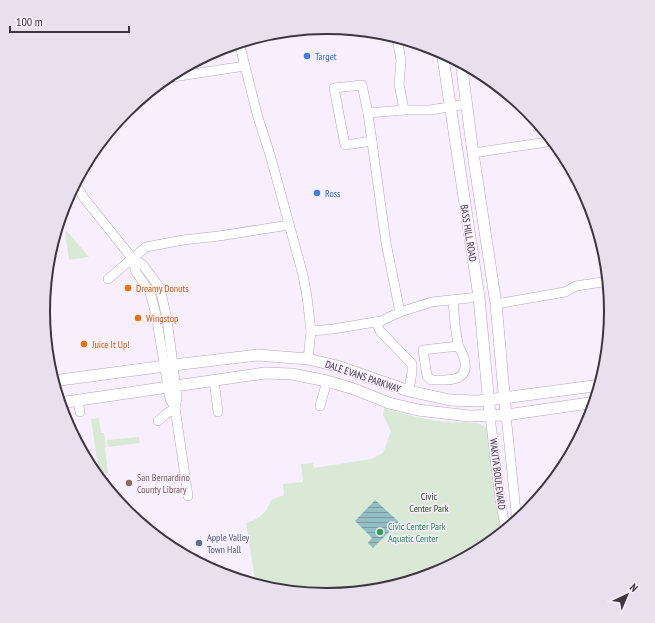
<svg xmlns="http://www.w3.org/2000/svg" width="655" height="623" font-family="'PT Sans Narrow',sans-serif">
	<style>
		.green { fill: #dae8d6 }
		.water { fill: url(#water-rules) }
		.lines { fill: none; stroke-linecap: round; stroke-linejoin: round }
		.minor-casing { stroke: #b3a5bc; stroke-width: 10 }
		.major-casing { stroke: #b3a5bc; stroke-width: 12 }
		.minor { stroke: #fff; stroke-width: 9 }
		.major { stroke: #fff; stroke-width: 11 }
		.shop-dot { fill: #3f7fe0; stroke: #f8effe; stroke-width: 1.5 }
		.food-dot { fill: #e8710a; stroke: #f8effe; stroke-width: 1.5 }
		.education-dot { fill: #8d6e63; stroke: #f8effe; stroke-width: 1.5 }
		.leisure-dot { fill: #2e9e5b; stroke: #f8effe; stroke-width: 1.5 }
		.service-dot { fill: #5c6f8a; stroke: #f8effe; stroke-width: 1.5 }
		.labels { text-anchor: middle; stroke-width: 3; stroke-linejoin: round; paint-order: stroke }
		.shop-label { font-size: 10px; fill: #366cbe; stroke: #f8effe; text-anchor: start }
		.street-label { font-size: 10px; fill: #3c3640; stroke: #f8effe }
		.food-label { font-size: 10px; fill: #c56008; stroke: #f8effe; text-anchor: start }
		.education-label { font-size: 10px; fill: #785e54; stroke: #f8effe; text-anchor: start }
		.park-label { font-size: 10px; fill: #25451b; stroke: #f8effe }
		.leisure-label { font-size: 10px; fill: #27864d; stroke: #f8effe; text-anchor: start }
		.service-label { font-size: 10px; fill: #4e5e75; stroke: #f8effe; text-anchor: start }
		.rim { fill: none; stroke: #3c3640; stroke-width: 2 }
	</style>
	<defs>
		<pattern id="water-rules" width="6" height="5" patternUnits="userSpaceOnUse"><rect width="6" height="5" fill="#93bec4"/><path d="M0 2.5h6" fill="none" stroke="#799ba1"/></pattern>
	</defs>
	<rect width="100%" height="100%" fill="#f8effe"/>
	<g class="green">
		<polygon points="67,231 89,257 69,260 65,232"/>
		<path d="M384,408C404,414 425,420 446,422C456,423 467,422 477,423C482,424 485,427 487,430L503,534L485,548L436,574L383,591L327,596L272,590L256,586L246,523C258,520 268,512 271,500L284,495L283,484L303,482L301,464L313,463L314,468L371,459L383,453L391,431L383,415Z"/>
		<polygon points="99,418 101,433 104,433 106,447 105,447 108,473 99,474 91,419"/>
		<polygon points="139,437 140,443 108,447 107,440"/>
	</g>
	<polygon class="water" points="375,500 399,522 373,548 368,543 372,538 355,521"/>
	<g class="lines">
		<g class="minor-casing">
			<g id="minor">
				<polyline points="397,37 401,61 399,84 404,110"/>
				<polyline points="245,66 257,114 271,158 303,275 307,297 311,331 308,359"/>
				<polyline points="166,78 245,66 239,42"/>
				<polyline points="368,113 362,85 334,88 345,145 372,141"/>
				<polyline points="473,153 554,141"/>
				<polyline points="75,183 84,198 132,258 143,265 160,288 167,319 173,365 177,398 175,408 188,496"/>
				<polyline points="132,258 136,272 150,292 156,315 170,399 175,408"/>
				<polyline points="108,279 146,247 183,240 219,236 289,225"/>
				<path d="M453,300C454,314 455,329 458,344C459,349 463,353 464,358C471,383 447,380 431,380L427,376L423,350L458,346"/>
				<polyline points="496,304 565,292 576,286 609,281"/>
				<polyline points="400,312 386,243 368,113 404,110 430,110 467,104"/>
				<polyline points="376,322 380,331 412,364 412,372 409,391"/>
				<polyline points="311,331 333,329 381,321 400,312 432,302 479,297"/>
				<polyline points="214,380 218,412"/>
				<polyline points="78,401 80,412"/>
				<polyline points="320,406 327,381"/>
				<polyline points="506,415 517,522"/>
				<polyline points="490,416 500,499 506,531"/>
				<polyline points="158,421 166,414 175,408"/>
			</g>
		</g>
		<g class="major-casing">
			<g id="major">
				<polyline points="442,51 479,297 490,416"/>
				<polyline points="461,62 473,153 496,304 506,415"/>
				<polyline points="53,381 165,366 258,355 308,359 337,366 409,391 450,400 476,401 488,400 601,385"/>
				<polyline points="59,403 265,373 292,374 327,381 354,389 389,403 418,410 469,416 506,415 596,402"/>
			</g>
		</g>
		<use href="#minor" class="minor"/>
		<use href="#major" class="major"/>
	</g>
	<g class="shop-dot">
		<circle cx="307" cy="56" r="4"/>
		<circle cx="317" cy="193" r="4"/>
	</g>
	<g class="food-dot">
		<circle cx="128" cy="288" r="4"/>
		<circle cx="138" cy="318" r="4"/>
		<circle cx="84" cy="344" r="4"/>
	</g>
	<circle class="education-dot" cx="129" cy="483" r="4"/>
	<circle class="leisure-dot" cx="380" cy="532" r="4"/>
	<circle class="service-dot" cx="199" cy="543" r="4"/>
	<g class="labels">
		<g class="shop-label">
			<text x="315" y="60">Target</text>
			<text x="325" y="197">Ross</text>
		</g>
		<g class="street-label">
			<text transform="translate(469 233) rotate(81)" y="4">BASS HILL ROAD</text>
			<text transform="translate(363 376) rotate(19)" y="4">DALE EVANS PARKWAY</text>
			<text transform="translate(498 474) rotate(83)" y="4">WAKITA BOULEVARD</text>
		</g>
		<g class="food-label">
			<text x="136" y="292">Dreamy Donuts</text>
			<text x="146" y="322">Wingstop</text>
			<text x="92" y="348">Juice It Up!</text>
		</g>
		<g class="education-label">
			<text x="137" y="481">San Bernardino<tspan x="137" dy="12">County Library</tspan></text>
		</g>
		<g class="park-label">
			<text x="429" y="500">Civic<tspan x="429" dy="12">Center Park</tspan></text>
		</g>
		<g class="leisure-label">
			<text x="388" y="530">Civic Center Park<tspan x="388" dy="12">Aquatic Center</tspan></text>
		</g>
		<g class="service-label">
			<text x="207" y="541">Apple Valley<tspan x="207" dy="12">Town Hall</tspan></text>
		</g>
	</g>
	<path d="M0 0H655V623H0ZM50 311a277 277 0 1 1 554 0a277 277 0 1 1-554 0Z" fill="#e9e0ef" fill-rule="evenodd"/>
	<path class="rim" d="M50 311a277 277 0 1 1 554 0a277 277 0 1 1-554 0Z"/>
	<g transform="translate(627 595) rotate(44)" stroke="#f8effe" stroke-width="3" paint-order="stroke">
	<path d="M0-3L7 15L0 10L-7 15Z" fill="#3c3640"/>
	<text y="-6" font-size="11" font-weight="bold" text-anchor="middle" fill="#3c3640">N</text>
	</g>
	<path d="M10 26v6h119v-6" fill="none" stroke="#3c3640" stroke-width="2"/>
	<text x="16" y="26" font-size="12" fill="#3c3640" stroke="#f8effe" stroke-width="3" paint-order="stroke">100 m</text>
</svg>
